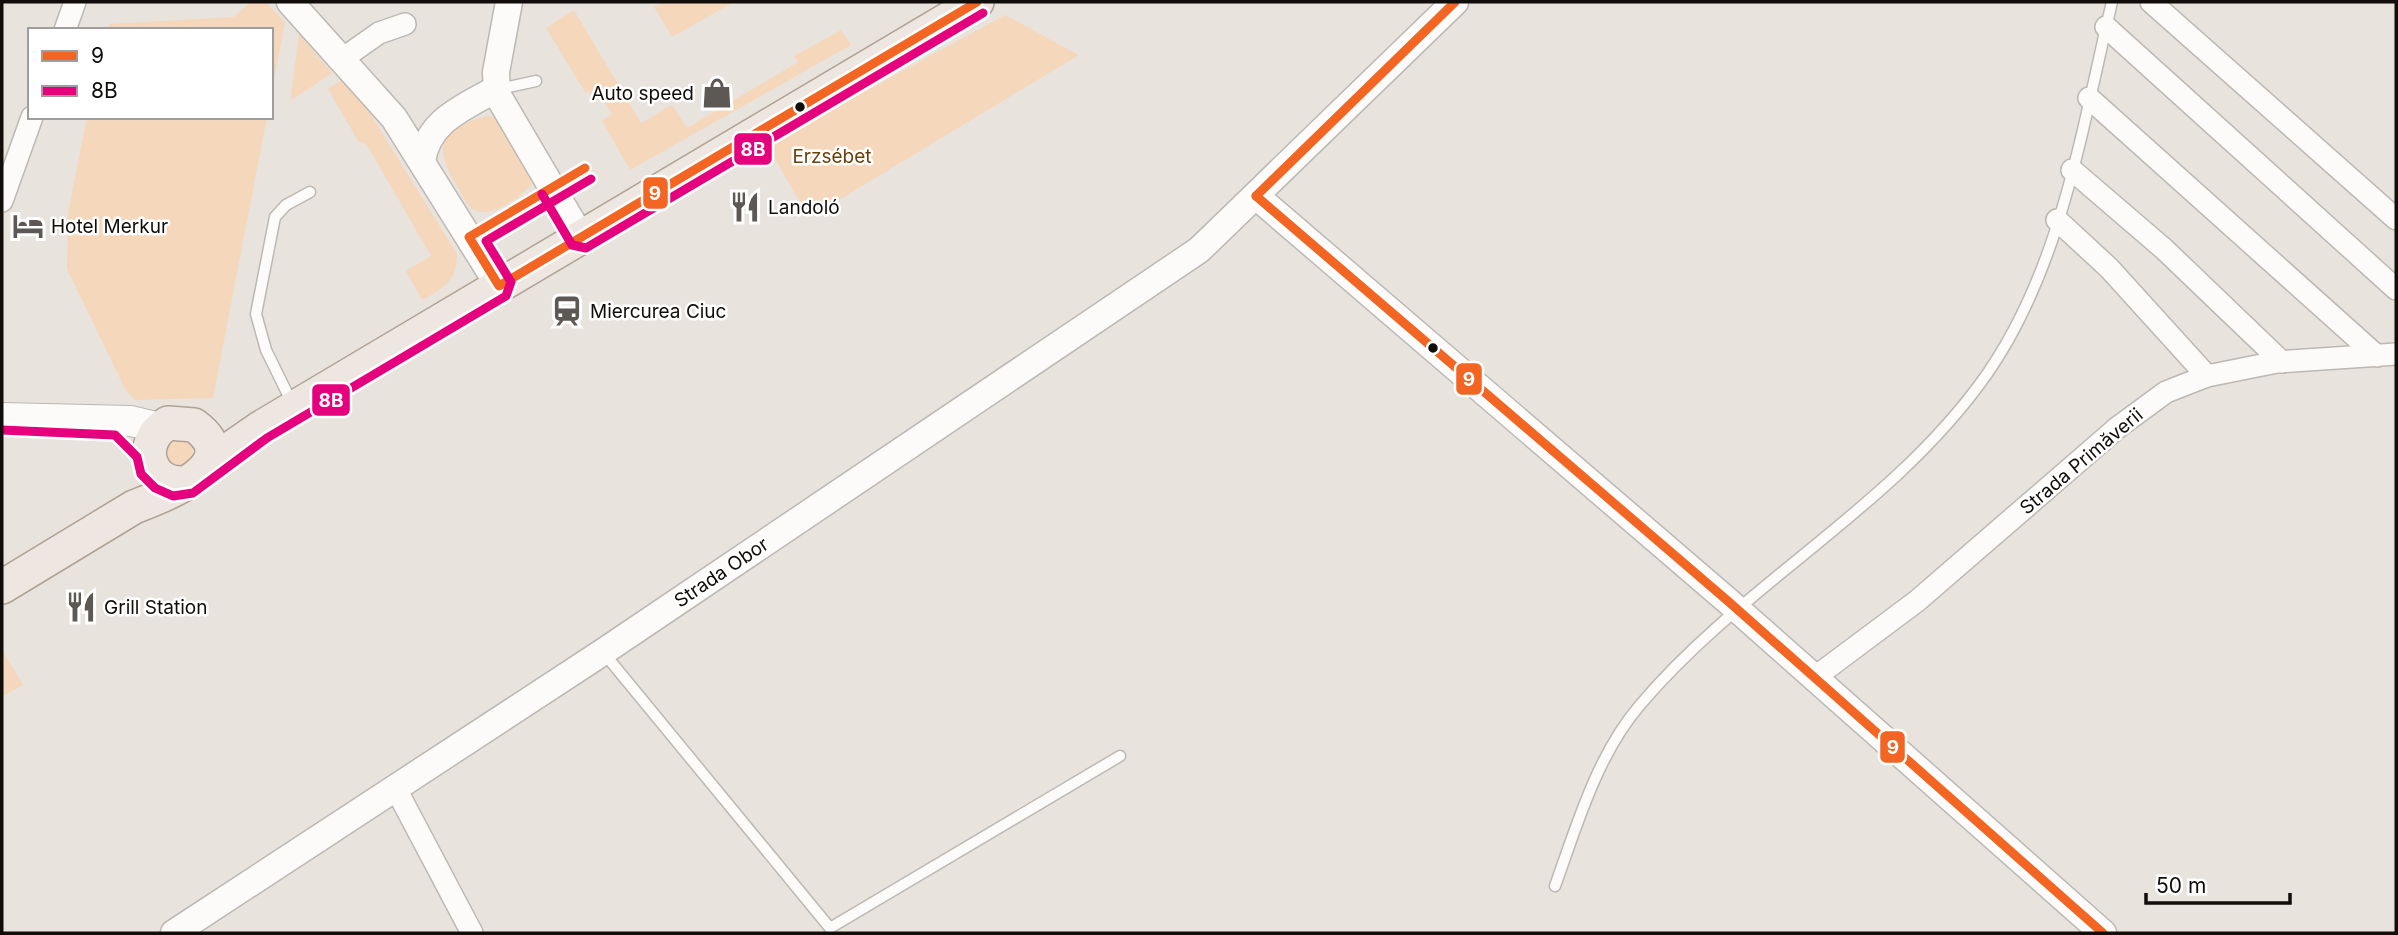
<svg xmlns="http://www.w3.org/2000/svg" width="2398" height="935" font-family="Inter,sans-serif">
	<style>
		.green { fill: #f5d7bb }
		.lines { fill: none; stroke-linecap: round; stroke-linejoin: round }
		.service-casing { stroke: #bcb8b4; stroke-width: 13 }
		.minor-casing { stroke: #bcb8b4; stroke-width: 24 }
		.tertiary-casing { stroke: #bcb8b4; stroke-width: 29 }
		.secondary-casing { stroke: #bcb8b4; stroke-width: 32 }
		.primary-casing { stroke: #afa294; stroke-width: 36 }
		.service { stroke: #fcfbfa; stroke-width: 10 }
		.minor { stroke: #fcfbfa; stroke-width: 21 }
		.tertiary { stroke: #fcfbfa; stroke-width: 26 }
		.secondary { stroke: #fcfbfa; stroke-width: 30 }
		.primary { stroke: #eee7e1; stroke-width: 33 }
		.bus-1-casing { stroke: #fff; stroke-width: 14 }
		.bus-2-casing { stroke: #fff; stroke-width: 14 }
		.bus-1 { stroke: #f26522; stroke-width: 9 }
		.bus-2 { stroke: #e5007d; stroke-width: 9 }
		.bus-dot { fill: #110d0a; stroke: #fff; stroke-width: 2.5 }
		.labels { text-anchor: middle; stroke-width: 5; stroke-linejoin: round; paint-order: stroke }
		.poi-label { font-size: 19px; fill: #110d0a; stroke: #fff; text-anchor: start }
		.park-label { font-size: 19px; fill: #6b3f08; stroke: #fff }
		.street-label { font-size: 19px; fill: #110d0a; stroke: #fff }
		.line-badge { stroke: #fff; stroke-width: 2.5 }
		.badge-label { font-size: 19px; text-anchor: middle; font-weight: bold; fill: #fff }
	</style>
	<rect width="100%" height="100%" fill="#e9e3de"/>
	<g class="green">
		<polygon points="250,2 266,2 285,23 271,95 271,30 108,30 110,24 234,17"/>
		<polygon points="663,2 734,2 672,37 654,7"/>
		<polygon points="574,10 641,123 672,105 687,128 798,62 794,56 841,30 851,45 630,170 602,121 612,114 601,97 595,100 589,91 585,92 546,28"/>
		<polygon points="1005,15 1079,55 809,218 767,145"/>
		<polygon points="299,34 332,73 290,101"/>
		<path d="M343,79L358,94L457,254C457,281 444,288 422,300L406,271L431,256L367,145L358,141L328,89Z"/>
		<path d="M486,116L496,117L534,182C523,195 496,217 477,211C468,209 462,194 457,186C432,146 440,129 486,116Z"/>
		<polygon points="87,117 267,117 213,398 135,400 126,391 67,269 68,213"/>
		<path d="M170,438L186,439C195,450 195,455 188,466H167L163,446Z"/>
		<polygon points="2,650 23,685 2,697"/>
	</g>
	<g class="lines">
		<g class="service-casing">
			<g id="service">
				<polyline points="499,89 536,81"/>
				<polyline points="469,237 585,168"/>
				<polyline points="292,403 266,350 256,314 275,217 286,205 310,192"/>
				<polyline points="603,652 830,928 1120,756"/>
				<path d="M1555,886C1577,825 1597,755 1640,705C1744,582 1893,508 1987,374C2062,266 2082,127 2112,2"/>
			</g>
		</g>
		<g class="minor-casing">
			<g id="minor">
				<polyline points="2151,2 2396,219"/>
				<polyline points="2106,27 2396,289"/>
				<polyline points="65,30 75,2"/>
				<polyline points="342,59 379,33 405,24"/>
				<polyline points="2089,98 2377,356"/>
				<polyline points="2072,170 2164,249 2282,362"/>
				<polyline points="2,201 32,117"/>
				<polyline points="2057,220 2109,268 2207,376"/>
				<polyline points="1814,678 1917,601 2117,428 2166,392 2207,376 2277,362 2396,354"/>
				<polyline points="396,789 472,933"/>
			</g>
		</g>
		<g class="tertiary-casing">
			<g id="tertiary">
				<polyline points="290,2 394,118 499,286"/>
				<polyline points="509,2 496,72 497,94 581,237"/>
				<path d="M422,162C427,121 463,108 496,89"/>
				<polyline points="1256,196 1729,602 2103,933"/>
				<polyline points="174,933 603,652 1199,250 1455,2"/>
			</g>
		</g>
		<g class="secondary-casing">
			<polyline id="secondary" points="2,418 131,421 160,428"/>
		</g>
		<g class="primary-casing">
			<g id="primary">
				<polyline points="208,464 260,428 977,2"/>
				<path d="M2,587L134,507C164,495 249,465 194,425L168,423C134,443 150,490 189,482"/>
			</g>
		</g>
		<use href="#service" class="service"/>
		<use href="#minor" class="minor"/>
		<use href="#tertiary" class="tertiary"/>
		<use href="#secondary" class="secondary"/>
		<use href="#primary" class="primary"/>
		<g class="bus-1-casing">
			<g id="bus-1">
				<polyline points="585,168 469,237 499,286 977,2"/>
				<polyline points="1256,196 1729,602 2103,933"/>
				<polyline points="1256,196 1455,2"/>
			</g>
		</g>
		<g class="bus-2-casing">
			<g id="bus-2">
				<polyline points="542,194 572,245 586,248 983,13"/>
				<polyline points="2,430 115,435 137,457 141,474 155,488 173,496 193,493 267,438 506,296 511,282 486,241 591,179"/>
			</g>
		</g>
		<use href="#bus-1" class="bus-1"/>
		<use href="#bus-2" class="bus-2"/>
	</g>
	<defs>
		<g id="shop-bare" transform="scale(2.415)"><path d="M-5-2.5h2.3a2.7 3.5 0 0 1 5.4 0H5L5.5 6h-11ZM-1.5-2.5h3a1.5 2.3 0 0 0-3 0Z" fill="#5d5854" stroke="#fff" stroke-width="2.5" paint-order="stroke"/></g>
		<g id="restaurant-bare" transform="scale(2.415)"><path d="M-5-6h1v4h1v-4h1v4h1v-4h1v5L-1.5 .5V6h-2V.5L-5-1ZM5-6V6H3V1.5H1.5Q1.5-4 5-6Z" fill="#5d5854" stroke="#fff" stroke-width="2.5" paint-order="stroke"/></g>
		<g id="hotel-bare" transform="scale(2.415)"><path d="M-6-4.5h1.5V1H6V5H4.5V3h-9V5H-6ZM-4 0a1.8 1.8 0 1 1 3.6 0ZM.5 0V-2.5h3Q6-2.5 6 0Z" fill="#5d5854" stroke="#fff" stroke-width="2.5" paint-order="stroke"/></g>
		<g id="station-bare" transform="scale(2.415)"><path d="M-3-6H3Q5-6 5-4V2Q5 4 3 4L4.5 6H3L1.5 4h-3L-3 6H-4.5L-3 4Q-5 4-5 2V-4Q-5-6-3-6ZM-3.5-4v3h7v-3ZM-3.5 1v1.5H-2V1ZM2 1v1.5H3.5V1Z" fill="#5d5854" stroke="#fff" stroke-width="2.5" paint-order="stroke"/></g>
	</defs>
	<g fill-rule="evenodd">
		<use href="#shop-bare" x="717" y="93"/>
		<use href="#restaurant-bare" x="745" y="207"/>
		<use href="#hotel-bare" x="28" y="226"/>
		<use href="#station-bare" x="567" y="311"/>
		<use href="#restaurant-bare" x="81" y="607"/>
	</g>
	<g class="bus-dot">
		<circle cx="800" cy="107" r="6"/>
		<circle cx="1433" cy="348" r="6"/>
	</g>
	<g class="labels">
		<g class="poi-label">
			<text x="694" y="100" text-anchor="end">Auto speed</text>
			<text x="768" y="214">Landoló</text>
			<text x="51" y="233">Hotel Merkur</text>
			<text x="590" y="318">Miercurea Ciuc</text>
			<text x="104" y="614">Grill Station</text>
		</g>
		<g class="park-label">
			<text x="832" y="163">Erzsébet</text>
		</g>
		<g class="street-label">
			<text transform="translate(2081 461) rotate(-40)" y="7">Strada Primăverii</text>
			<text transform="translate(721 572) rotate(-34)" y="7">Strada Obor</text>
		</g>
	</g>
	<g class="line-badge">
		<rect x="733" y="132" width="40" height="34" rx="7" fill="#e5007d"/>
		<rect x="642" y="176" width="27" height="34" rx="7" fill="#f26522"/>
		<rect x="1455" y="362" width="28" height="34" rx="7" fill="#f26522"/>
		<rect x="311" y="383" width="40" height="34" rx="7" fill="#e5007d"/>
		<rect x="1879" y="730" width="27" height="34" rx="7" fill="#f26522"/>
	</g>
	<g class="badge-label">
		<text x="753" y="156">8B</text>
		<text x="655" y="200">9</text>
		<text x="1469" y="386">9</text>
		<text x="331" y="407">8B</text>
		<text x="1893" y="754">9</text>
	</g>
	<rect width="2398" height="935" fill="none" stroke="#110d0a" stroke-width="7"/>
	<rect x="28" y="28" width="245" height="91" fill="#ffffff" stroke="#a09e9d" stroke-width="2"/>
	<rect x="42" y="51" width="35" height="10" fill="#f26522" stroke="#a09e9d" stroke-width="2"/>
	<text x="91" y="63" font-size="21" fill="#110d0a">9</text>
	<rect x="42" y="86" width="35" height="10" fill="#e5007d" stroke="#a09e9d" stroke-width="2"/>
	<text x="91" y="98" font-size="21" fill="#110d0a">8B</text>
	<path d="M2146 893v10h144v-10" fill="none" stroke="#110d0a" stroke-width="3.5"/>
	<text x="2156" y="893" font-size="21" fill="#110d0a" stroke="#ffffff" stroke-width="5" paint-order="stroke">50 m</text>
</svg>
